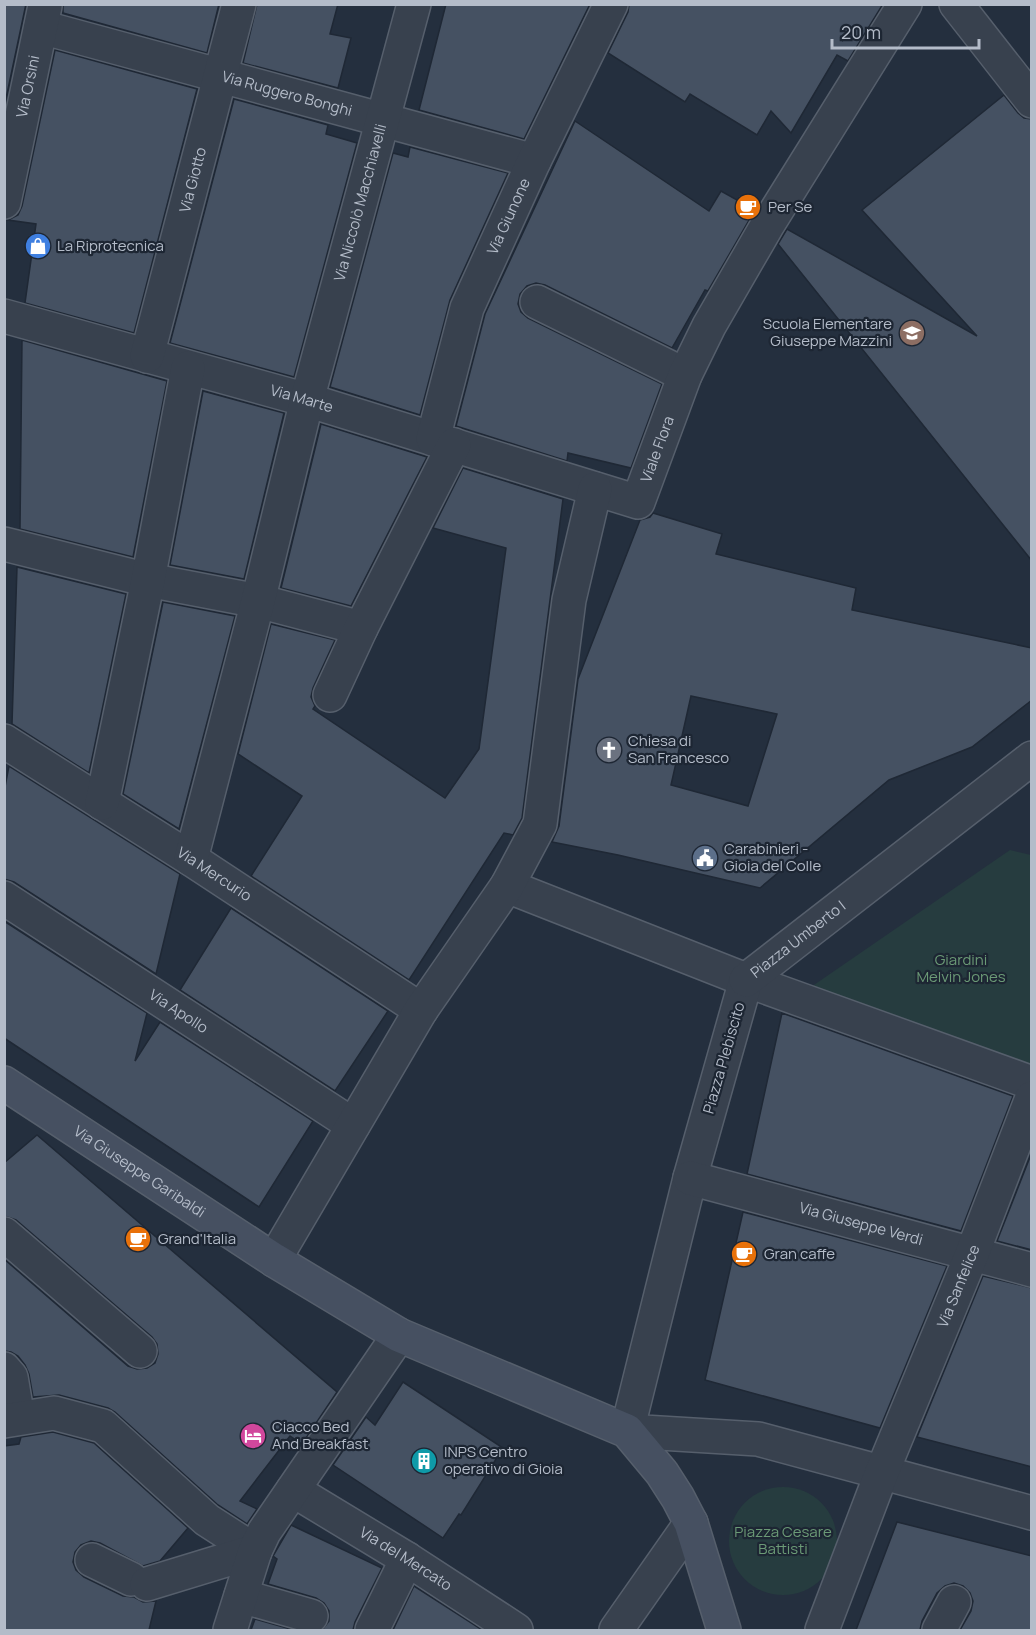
<svg xmlns="http://www.w3.org/2000/svg" width="1036" height="1635" font-family="Manrope,sans-serif">
	<style>
		.green { fill: #263c3f }
		.building { fill: #455162; stroke: #1f2835; stroke-width: 1.5; fill-rule: evenodd }
		.lines { fill: none; stroke-linecap: round; stroke-linejoin: round }
		.street-casing { stroke: #565f6c; stroke-width: 36 }
		.secondary-casing { stroke: #565f6c; stroke-width: 36 }
		.street { stroke: #38414e; stroke-width: 33 }
		.secondary { stroke: #465061; stroke-width: 33 }
		.labels { text-anchor: middle; stroke-width: 4.5; stroke-linejoin: round; paint-order: stroke }
		.street-label { font-size: 15px; fill: #b4bcc9; stroke: #1d2633 }
		.poi-label { font-size: 15px; fill: #b4bcc9; stroke: #1d2633; text-anchor: start }
		.park-label { font-size: 15px; fill: #6b9a76; stroke: #1d2633 }
	</style>
	<rect width="100%" height="100%" fill="#242f3e"/>
	<g class="green">
		<polygon points="1010,850 1031,855 1032,1060 1028,1071 811,987"/>
		<circle cx="783" cy="1541" r="54"/>
	</g>
	<g class="building">
		<polygon points="4,4 26,4 4,108"/>
		<polygon points="63,4 219,4 207,53 63,13"/>
		<polygon points="257,4 338,4 330,34 351,38 338,88 243,63"/>
		<polygon points="446,4 590,4 524,139 419,110"/>
		<polygon points="629,4 883,4 848,61 837,55 791,133 771,111 757,135 690,94 685,102 608,53 628,12"/>
		<polygon points="55,50 197,89 134,333 25,303 36,224 8,220 18,215 22,206"/>
		<polygon points="1004,95 1018,113 1024,118 1032,119 1032,561 778,244 787,229 977,336 862,210"/>
		<polygon points="234,99 328,125 326,134 357,143 294,377 170,343"/>
		<polygon points="575,121 709,211 721,191 755,210 708,291 705,290 672,348 545,285 536,283 527,286 520,294 518,304 521,312 528,318 662,384 631,468 568,453 567,461 456,426 485,314"/>
		<polygon points="410,147 508,173 450,300 420,415 330,387 393,153 408,157"/>
		<polygon points="22,340 167,381 133,557 20,529"/>
		<polygon points="203,391 284,413 244,579 170,565"/>
		<polygon points="321,424 427,457 351,606 281,588"/>
		<polygon points="463,468 563,499 522,818 513,835 504,833 409,980 251,876 302,796 238,754 271,624 335,640 313,688 311,697 315,706 313,709 445,798 479,749 506,548 433,528"/>
		<path d="M653,513L722,534L716,554L856,588L852,610L1032,648V700L972,747L889,780L760,888L618,855L552,842L559,826L578,679L640,520L650,517ZM691,696L777,714L748,806L671,785Z"/>
		<polygon points="17,567 126,594 89,773 12,724"/>
		<polygon points="163,602 235,616 179,829 123,794"/>
		<polygon points="9,766 180,874 156,974 14,882 4,879 4,792"/>
		<polygon points="231,908 388,1011 335,1091 180,990"/>
		<polygon points="4,921 147,1013 135,1061 160,1022 313,1121 259,1207 4,1038"/>
		<polygon points="782,1013 1013,1096 961,1231 747,1174"/>
		<polygon points="37,1135 337,1392 302,1444 290,1436 240,1501 257,1509 247,1524 218,1505 115,1412 108,1408 59,1395 33,1397 29,1374 25,1365 18,1356 11,1352 4,1351 4,1259 128,1366 137,1369 147,1368 155,1363 158,1354 157,1344 152,1337 16,1220 4,1216 4,1163"/>
		<polygon points="1032,1152 1032,1250 997,1241"/>
		<polygon points="743,1212 947,1266 880,1428 705,1380"/>
		<polygon points="983,1276 1032,1288 1032,1467 917,1437"/>
		<polygon points="403,1382 503,1448 461,1515 459,1514 443,1538 333,1465 366,1417 375,1425"/>
		<polygon points="53,1432 94,1443 188,1528 160,1561 143,1566 100,1543 91,1541 81,1545 75,1552 73,1562 76,1570 84,1577 123,1596 134,1597 143,1602 156,1601 149,1630 4,1630 4,1446 19,1444 21,1437"/>
		<polygon points="897,1522 1032,1556 1032,1630 960,1630 971,1611 973,1601 970,1593 963,1586 954,1583 945,1586 937,1593 922,1621 920,1630 856,1630"/>
		<polygon points="291,1525 382,1568 355,1622 353,1630 322,1630 329,1621 329,1611 324,1603 316,1598 268,1584 277,1559 273,1556"/>
		<polygon points="414,1586 470,1622 482,1630 393,1630"/>
		<polygon points="255,1619 294,1630 251,1630"/>
	</g>
	<g class="lines">
		<g class="street-casing">
			<g id="street">
				<polyline points="956,4 1032,101"/>
				<path id="s1" d="M41,27L534,161"/>
				<path id="s2" d="M4,202L45,6"/>
				<polyline points="537,302 685,375"/>
				<path id="s3" d="M4,316L307,400L638,502L685,375L709,326L768,224L905,4"/>
				<path id="s4" d="M147,356L239,4"/>
				<path id="s5" d="M433,439L467,308L534,161L611,4"/>
				<polyline points="4,544 148,580 258,601 361,628"/>
				<polyline points="330,695 361,628 454,445"/>
				<path id="s6" d="M4,741L191,859L421,1010"/>
				<polyline points="102,803 148,580 188,368"/>
				<path id="s7" d="M191,859L258,601L307,400L414,4"/>
				<polyline points="507,886 746,980 1032,1083"/>
				<path id="s8" d="M4,898L353,1125"/>
				<polyline points="746,980 690,1178 627,1431 758,1439 1032,1513"/>
				<path id="s9" d="M746,980L1032,758"/>
				<path id="s10" d="M690,1178L1032,1270"/>
				<polyline points="4,1234 140,1351"/>
				<polyline points="274,1260 421,1010 507,886 540,824 569,600 595,489"/>
				<polyline points="4,1369 11,1377 18,1418"/>
				<polyline points="4,1421 54,1413 103,1426 207,1520 255,1551"/>
				<path id="s11" d="M293,1490L407,1559L516,1630"/>
				<polyline points="92,1560 131,1579"/>
				<polyline points="147,1584 255,1551"/>
				<polyline points="241,1596 311,1616"/>
				<polyline points="230,1630 255,1551 264,1532 399,1335"/>
				<polyline points="372,1630 407,1559"/>
				<polyline points="616,1630 691,1523"/>
				<path id="s12" d="M822,1630L882,1472L972,1254L1032,1098"/>
				<polyline points="939,1630 954,1602"/>
			</g>
		</g>
		<g class="secondary-casing">
			<g id="secondary">
				<path id="s13" d="M4,1083L274,1260L399,1335L627,1431L662,1473L678,1498L691,1523L724,1630"/>
			</g>
		</g>
		<use href="#street" class="street"/>
		<use href="#secondary" class="secondary"/>
	</g>
	<defs>
		<g id="cafe-disc" transform="scale(1.35)"><circle r="9.5" fill="#e8710a" stroke="#1d2633"/><path d="M-5.5-4.5H6V0H3Q3 3.5 0 3.5H-2.5Q-5.5 3.5-5.5 0ZM3-3.2v2h1.7v-2ZM-6 4.5H4V6H-6Z" fill="#fff"/></g>
		<g id="shop-disc" transform="scale(1.35)"><circle r="9.5" fill="#3f7fe0" stroke="#1d2633"/><path d="M-5-2.5h2.3a2.7 3.5 0 0 1 5.4 0H5L5.5 6h-11ZM-1.5-2.5h3a1.5 2.3 0 0 0-3 0Z" fill="#fff"/></g>
		<g id="school-disc" transform="scale(1.35)"><circle r="9.5" fill="#8d6e63" stroke="#1d2633"/><path d="M0-5L7-2L0 1L-7-2ZM-4 1L0 2.5L4 1V4Q0 6-4 4Z" fill="#fff"/></g>
		<g id="church-disc" transform="scale(1.35)"><circle r="9.5" fill="#6b7280" stroke="#1d2633"/><path d="M-1.2-6h2.4v3.5h3.3v2.4h-3.3V6h-2.4V-.1h-3.3v-2.4h3.3Z" fill="#fff"/></g>
		<g id="civic-disc" transform="scale(1.35)"><circle r="9.5" fill="#5c6f8a" stroke="#1d2633"/><path d="M-.6-6.5H3V-4.5H.6V-3L4-1V1h2V6H-6V1h2V-1L-.6-3ZM-1.2 2.5V6h2.4V2.5Z" fill="#fff"/></g>
		<g id="hotel-disc" transform="scale(1.35)"><circle r="9.5" fill="#d1479c" stroke="#1d2633"/><path d="M-6-4.5h1.5V1H6V5H4.5V3h-9V5H-6ZM-4 0a1.8 1.8 0 1 1 3.6 0ZM.5 0V-2.5h3Q6-2.5 6 0Z" fill="#fff"/></g>
		<g id="building-disc" transform="scale(1.35)"><circle r="9.5" fill="#0f9aa8" stroke="#1d2633"/><path d="M-4-6H4V6H1V3H-1V6H-4ZM-2.5-4.3h1.7v1.8h-1.7ZM.8-4.3h1.7v1.8H.8ZM-2.5-1h1.7V.8h-1.7ZM.8-1h1.7V.8H.8Z" fill="#fff"/></g>
	</defs>
	<g fill-rule="evenodd">
		<use href="#cafe-disc" x="748" y="207"/>
		<use href="#shop-disc" x="38" y="246"/>
		<use href="#school-disc" x="912" y="333"/>
		<use href="#church-disc" x="609" y="750"/>
		<use href="#civic-disc" x="705" y="858"/>
		<use href="#cafe-disc" x="138" y="1239"/>
		<use href="#cafe-disc" x="744" y="1254"/>
		<use href="#hotel-disc" x="253" y="1436"/>
		<use href="#building-disc" x="424" y="1461"/>
	</g>
	<g class="labels">
		<g class="street-label">
			<text dy="5" stroke="none"><textPath href="#s2" startOffset="118">Via Orsini</textPath></text>
			<text dy="5" stroke="none"><textPath href="#s1" startOffset="255">Via Ruggero Bonghi</textPath></text>
			<text dy="5" stroke="none"><textPath href="#s4" startOffset="182">Via Giotto</textPath></text>
			<text dy="5" stroke="none"><textPath href="#s7" startOffset="678">Via Niccolò Macchiavelli</textPath></text>
			<text dy="5" stroke="none"><textPath href="#s5" startOffset="236">Via Giunone</textPath></text>
			<text dy="5" stroke="none"><textPath href="#s3" startOffset="309">Via Marte</textPath></text>
			<text dy="5" stroke="none"><textPath href="#s3" startOffset="717">Viale Flora</textPath></text>
			<text dy="5" stroke="none"><textPath href="#s6" startOffset="249">Via Mercurio</textPath></text>
			<text dy="5" stroke="none"><textPath href="#s9" startOffset="66">Piazza Umberto I</textPath></text>
			<text dy="5" stroke="none"><textPath href="#s8" startOffset="208">Via Apollo</textPath></text>
			<text transform="translate(724 1058) rotate(-74)" y="5">Piazza Plebiscito</text>
			<text dy="5" stroke="none"><textPath href="#s13" startOffset="162">Via Giuseppe Garibaldi</textPath></text>
			<text dy="5" stroke="none"><textPath href="#s10" startOffset="177">Via Giuseppe Verdi</textPath></text>
			<text dy="5" stroke="none"><textPath href="#s12" startOffset="370">Via Sanfelice</textPath></text>
			<text dy="5" stroke="none"><textPath href="#s11" startOffset="132">Via del Mercato</textPath></text>
		</g>
		<g class="poi-label">
			<text x="768" y="212">Per Se</text>
			<text x="57" y="251">La Riprotecnica</text>
			<text x="892" y="329" text-anchor="end">Scuola Elementare<tspan x="892" dy="17">Giuseppe Mazzini</tspan></text>
			<text x="628" y="746">Chiesa di<tspan x="628" dy="17">San Francesco</tspan></text>
			<text x="724" y="854">Carabinieri -<tspan x="724" dy="17">Gioia del Colle</tspan></text>
			<text x="158" y="1244">Grand'Italia</text>
			<text x="764" y="1259">Gran caffe</text>
			<text x="272" y="1432">Ciacco Bed<tspan x="272" dy="17">And Breakfast</tspan></text>
			<text x="444" y="1457">INPS Centro<tspan x="444" dy="17">operativo di Gioia</tspan></text>
		</g>
		<g class="park-label">
			<text x="961" y="965">Giardini<tspan x="961" dy="17">Melvin Jones</tspan></text>
			<text x="783" y="1537">Piazza Cesare<tspan x="783" dy="17">Battisti</tspan></text>
		</g>
	</g>
	<rect width="1036" height="1635" fill="none" stroke="#b4bcc9" stroke-width="12"/>
	<path d="M832 39v9h147v-9" fill="none" stroke="#b4bcc9" stroke-width="3"/>
	<text x="841" y="39" font-size="18" fill="#b4bcc9" stroke="#1d2633" stroke-width="4.5" paint-order="stroke">20 m</text>
</svg>
